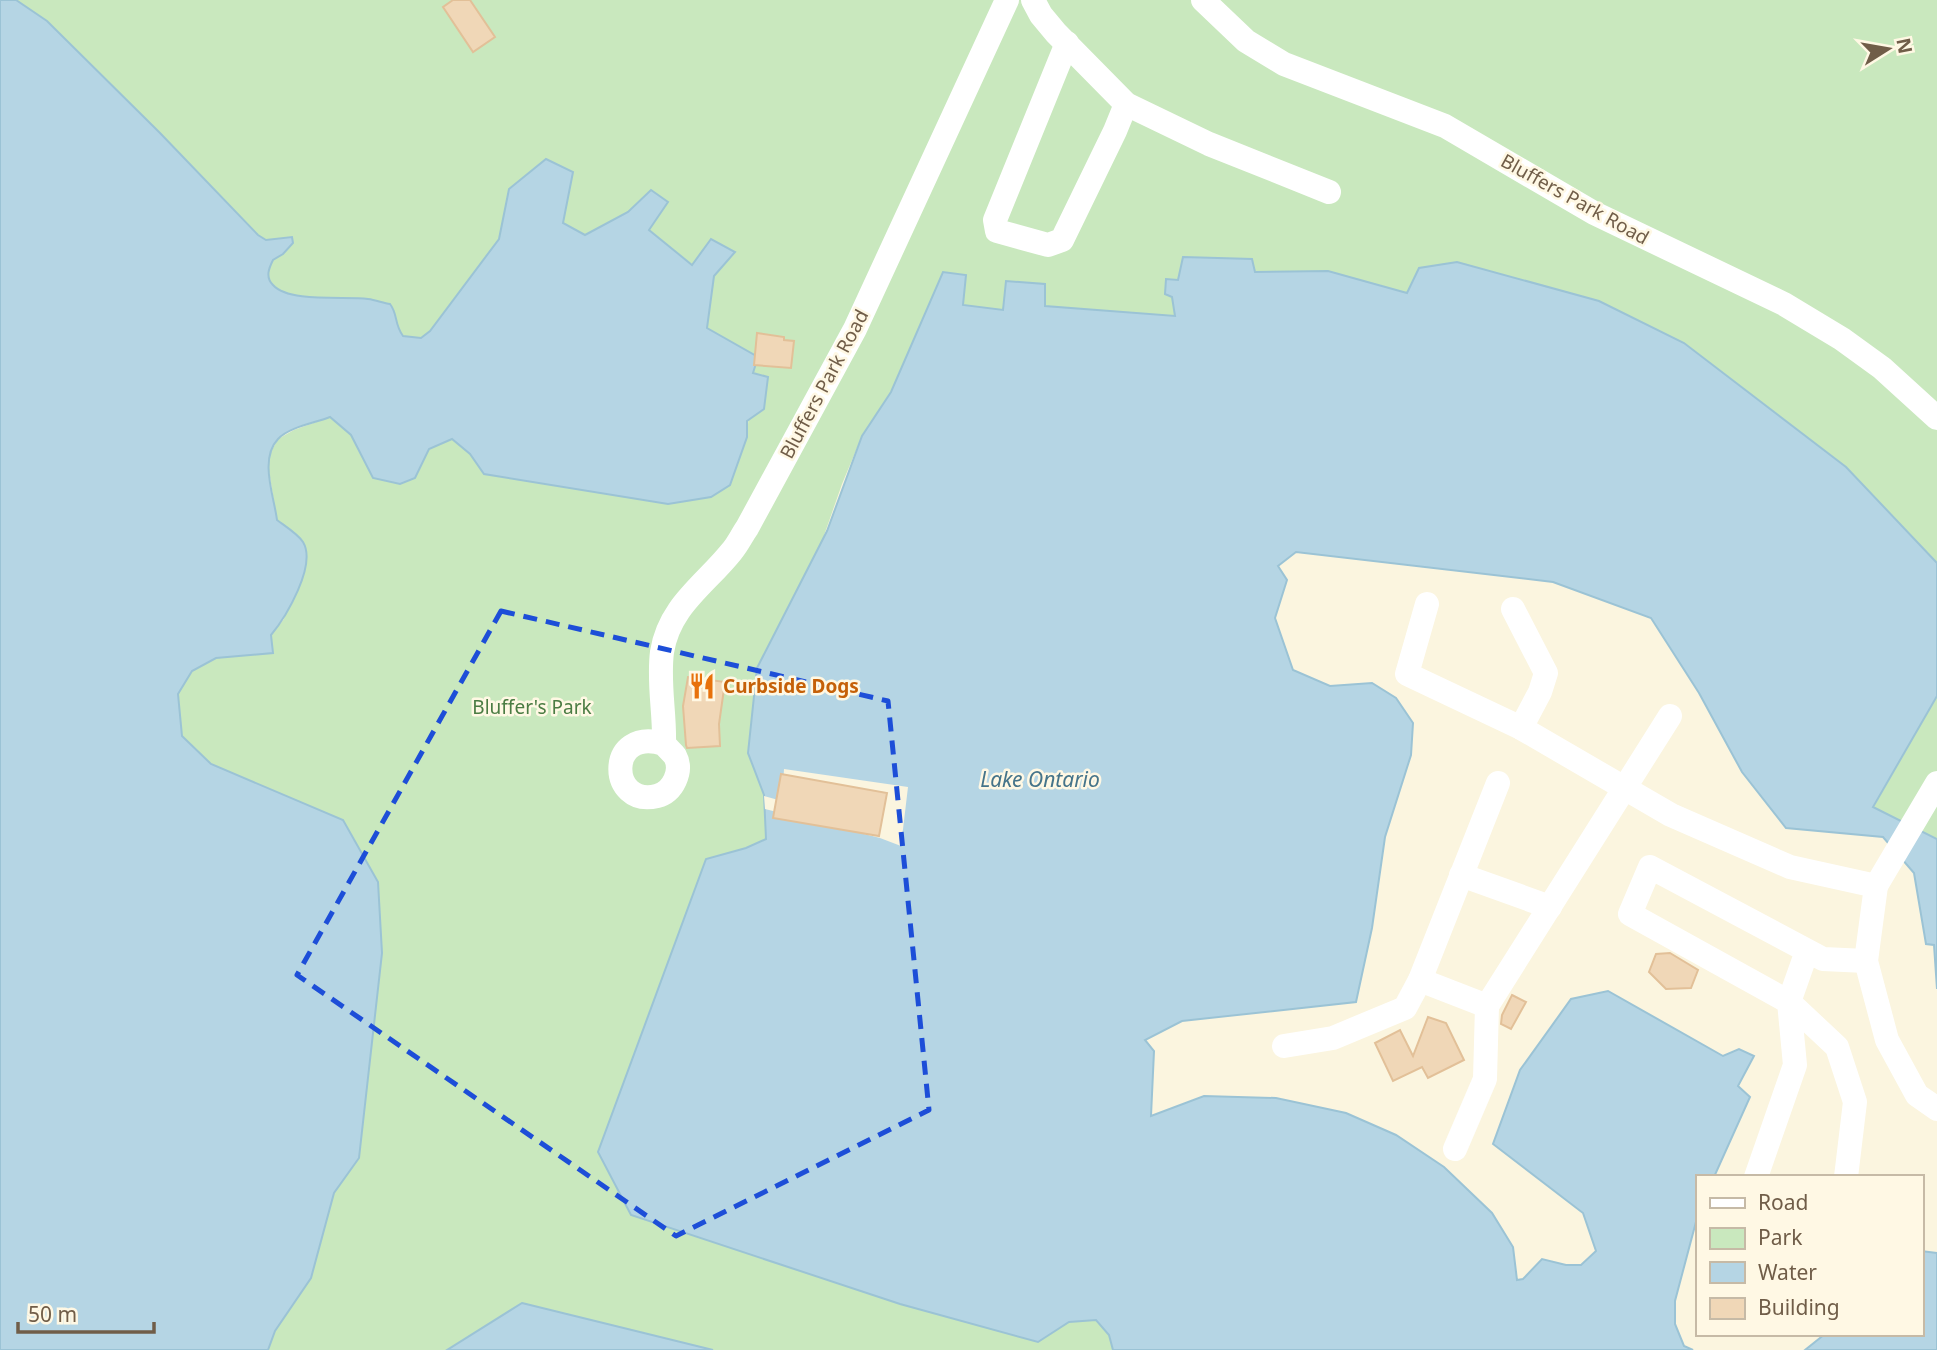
<svg xmlns="http://www.w3.org/2000/svg" width="1937" height="1350" font-family="'Noto Sans',sans-serif">
	<style>
		.green { fill: #c9e8be }
		.water { fill: #b5d5e4; stroke: #9bc3d5; stroke-width: 2 }
		.pier { fill: #fbf5df }
		.building { fill: #f0d7b7; stroke: #e2c098; stroke-width: 2 }
		.lines { fill: none; stroke-linecap: round; stroke-linejoin: round }
		.minor { stroke: #fff; stroke-width: 24 }
		.marked { fill: none; stroke: #1d4ed8; stroke-width: 5; stroke-dasharray: 14 9; stroke-linejoin: round }
		.labels { text-anchor: middle; stroke-width: 5; stroke-linejoin: round; paint-order: stroke }
		.street-label { font-size: 19px; fill: #705d48; stroke: #fff8e4 }
		.food-label { font-size: 19px; font-weight: bold; fill: #c56008; stroke: #fff8e4; text-anchor: start }
		.park-label { font-size: 19px; fill: #4b7c43; stroke: #fff8e4 }
		.water-label { font-size: 21px; font-style: italic; fill: #45748a; stroke: #fff8e4 }
	</style>
	<rect width="100%" height="100%" fill="#fbf5df"/>
	<g class="green">
		<path d="M16,0H1937V563L1846,467L1684,343L1599,301L1457,262L1407,293L1328,271L1254,272L1184,257L1178,280H1166L1165,294L1172,297L1175,316L1045,306L1006,281L1003,310L963,305L943,272L891,392L862,436L842,484L748,753L764,796L766,839L746,848L1038,1342L1069,1322L1097,1320L1109,1335L1113,1350H713L522,1303L447,1350H268L275,1331L311,1278L334,1193L359,1158L343,820L211,764L182,736L178,694L192,671L216,658L273,653L271,635L284,619L303,542L277,520L267,459L278,439L294,430L330,417L351,435L373,478L400,484L415,478L429,449L452,439L470,454L485,474L747,437L752,374L757,357L707,328L714,276L734,253L711,239L693,265L648,230L652,190L628,212L585,235L562,224L509,189L499,239L430,331L421,338L403,336C394,325 398,314 390,304C383,303 375,300 368,299C345,296 289,303 272,285C265,277 269,268 273,260L283,254L292,238L266,240L258,235L160,133L47,21Z"/>
		<polygon points="1937,696 1937,839 1873,808"/>
	</g>
	<g class="water">
		<path d="M0,0H16L47,21L160,133L258,235L266,240L292,237L293,243L283,254L273,260C269,268 265,277 273,285C289,303 345,296 368,299C376,300 383,303 390,304C398,314 394,324 403,336L421,338L430,331L499,239L509,189L546,159L573,172L563,223L585,235L628,212L651,190L668,202L649,230L692,265L711,239L735,252L714,276L707,328L758,357L753,373L768,377L764,409L747,421V437L730,485L711,497L668,504L484,474L470,454L452,439L429,449L415,478L400,484L373,478L351,435L330,417C315,423 289,427 278,439C259,459 274,496 277,520C285,526 298,534 303,542C317,565 286,617 271,635L273,653L216,658L192,671L178,694L182,736L211,764L343,820L378,882L382,953L359,1158L334,1193L311,1278L275,1331L268,1350H0Z"/>
		<polygon points="1183,257 1252,259 1255,272 1328,271 1407,293 1419,268 1457,262 1599,301 1684,343 1846,467 1937,563 1937,696 1873,807 1937,839 1937,989 1934,945 1926,944 1914,873 1883,837 1786,828 1742,772 1699,693 1651,618 1553,582 1296,552 1278,566 1287,580 1275,618 1293,670 1330,686 1372,683 1396,698 1413,723 1411,755 1385,837 1372,928 1356,1002 1182,1021 1145,1040 1154,1051 1151,1116 1204,1096 1276,1098 1346,1113 1396,1135 1444,1167 1492,1213 1513,1247 1517,1280 1523,1279 1542,1259 1566,1265 1581,1265 1596,1251 1583,1213 1493,1144 1520,1070 1571,999 1608,991 1723,1056 1739,1049 1754,1056 1738,1086 1750,1097 1714,1177 1697,1177 1697,1218 1675,1301 1675,1324 1684,1346 1693,1350 1113,1350 1109,1335 1096,1320 1069,1322 1038,1342 900,1304 631,1215 598,1152 706,859 746,848 766,839 764,795 748,753 757,668 827,531 862,436 891,392 943,272 966,275 963,305 1003,310 1006,281 1045,284 1045,306 1175,316 1172,297 1165,294 1166,279 1178,280"/>
		<polygon points="1921,1251 1937,1253 1937,1350 1805,1350 1825,1334 1921,1334"/>
		<polygon points="522,1303 713,1350 447,1350"/>
	</g>
	<polygon class="pier" points="784,769 908,787 901,846 880,838 765,809 764,796 782,801"/>
	<g class="building">
		<polygon points="453,0 470,0 495,37 473,52 443,7"/>
		<polygon points="757,333 784,337 784,340 794,341 791,368 754,365"/>
		<polygon points="688,677 725,682 719,724 720,746 687,748 686,745 683,706"/>
		<polygon points="781,774 887,793 879,836 773,818"/>
		<polygon points="1670,953 1698,970 1691,988 1666,989 1649,972 1656,954"/>
		<polygon points="1512,995 1526,1002 1511,1029 1501,1024 1502,1015"/>
		<polygon points="1428,1017 1446,1023 1464,1060 1428,1078 1422,1067 1393,1081 1375,1043 1400,1030 1413,1056"/>
	</g>
	<g class="lines">
		<g class="minor">
			<polyline points="1033,0 1041,15 1056,33 1126,104 1209,144 1329,192"/>
			<polyline points="1203,0 1246,41 1284,64 1445,126 1594,213 1784,304 1842,339 1882,368 1937,418"/>
			<polyline points="1067,43 995,220 997,231 1048,245 1062,240 1115,131 1126,104"/>
			<polyline points="1427,604 1407,674 1521,728 1671,815 1790,867 1876,886 1866,961 1887,1040 1917,1095 1937,1109"/>
			<polyline points="1513,609 1546,673 1540,692 1521,728"/>
			<path d="M664,744C606,726 608,808 657,796C673,792 683,771 675,756C672,752 667,748 664,744C665,713 658,683 662,652C669,606 706,584 732,551C738,544 742,535 747,528L855,329L1007,0"/>
			<polyline points="1498,783 1420,980 1487,1006 1670,716"/>
			<polyline points="1461,875 1550,907"/>
			<polyline points="1876,886 1937,783"/>
			<polyline points="1807,951 1789,1002 1630,914 1650,867 1823,959 1866,961"/>
			<polyline points="1789,1002 1837,1047 1855,1102 1846,1177"/>
			<polyline points="1284,1046 1333,1038 1405,1008 1420,980"/>
			<polyline points="1455,1149 1485,1079 1487,1006"/>
			<polyline points="1756,1177 1795,1065 1789,1002"/>
		</g>
	</g>
	<path class="marked" d="M501,611L888,701L929,1110L676,1236L297,975Z"/>
	<defs>
		<g id="restaurant-bare" transform="scale(2.1)"><path d="M-5-6h1v4h1v-4h1v4h1v-4h1v5L-1.5 .5V6h-2V.5L-5-1ZM5-6V6H3V1.5H1.5Q1.5-4 5-6Z" fill="#e8710a" stroke="#fff8e4" stroke-width="2.5" paint-order="stroke"/></g>
	</defs>
	<g fill-rule="evenodd">
		<use href="#restaurant-bare" x="702" y="686"/>
	</g>
	<g class="labels">
		<g class="street-label">
			<text transform="translate(1575 199) rotate(29)" y="7">Bluffers Park Road</text>
			<text transform="translate(824 384) rotate(-62)" y="7">Bluffers Park Road</text>
		</g>
		<g class="food-label">
			<text x="723" y="693">Curbside Dogs</text>
		</g>
		<g class="park-label">
			<text x="532" y="714">Bluffer's Park</text>
		</g>
		<g class="water-label">
			<text x="1040" y="787">Lake Ontario</text>
		</g>
	</g>
	<rect x="1696" y="1175" width="228" height="161" fill="#fff8e4" stroke="#c6baa6" stroke-width="2"/>
	<rect x="1710" y="1198" width="35" height="10" fill="#ffffff" stroke="#c6baa6" stroke-width="2"/>
	<text x="1758" y="1210" font-size="21" fill="#705d48">Road</text>
	<rect x="1710" y="1228" width="35" height="21" fill="#c9e8be" stroke="#c6baa6" stroke-width="2"/>
	<text x="1758" y="1245" font-size="21" fill="#705d48">Park</text>
	<rect x="1710" y="1262" width="35" height="21" fill="#b5d5e4" stroke="#c6baa6" stroke-width="2"/>
	<text x="1758" y="1280" font-size="21" fill="#705d48">Water</text>
	<rect x="1710" y="1298" width="35" height="21" fill="#f0d7b7" stroke="#c6baa6" stroke-width="2"/>
	<text x="1758" y="1315" font-size="21" fill="#705d48">Building</text>
	<g transform="translate(1888 49) rotate(79)" stroke="#fff8e4" stroke-width="5" paint-order="stroke">
	<path d="M0-5L12 26L0 18L-12 26Z" fill="#705d48"/>
	<text y="-10" font-size="19" font-weight="bold" text-anchor="middle" fill="#705d48">N</text>
	</g>
	<path d="M18 1322v10h136v-10" fill="none" stroke="#705d48" stroke-width="3.5"/>
	<text x="28" y="1322" font-size="21" fill="#705d48" stroke="#fff8e4" stroke-width="5" paint-order="stroke">50 m</text>
</svg>
